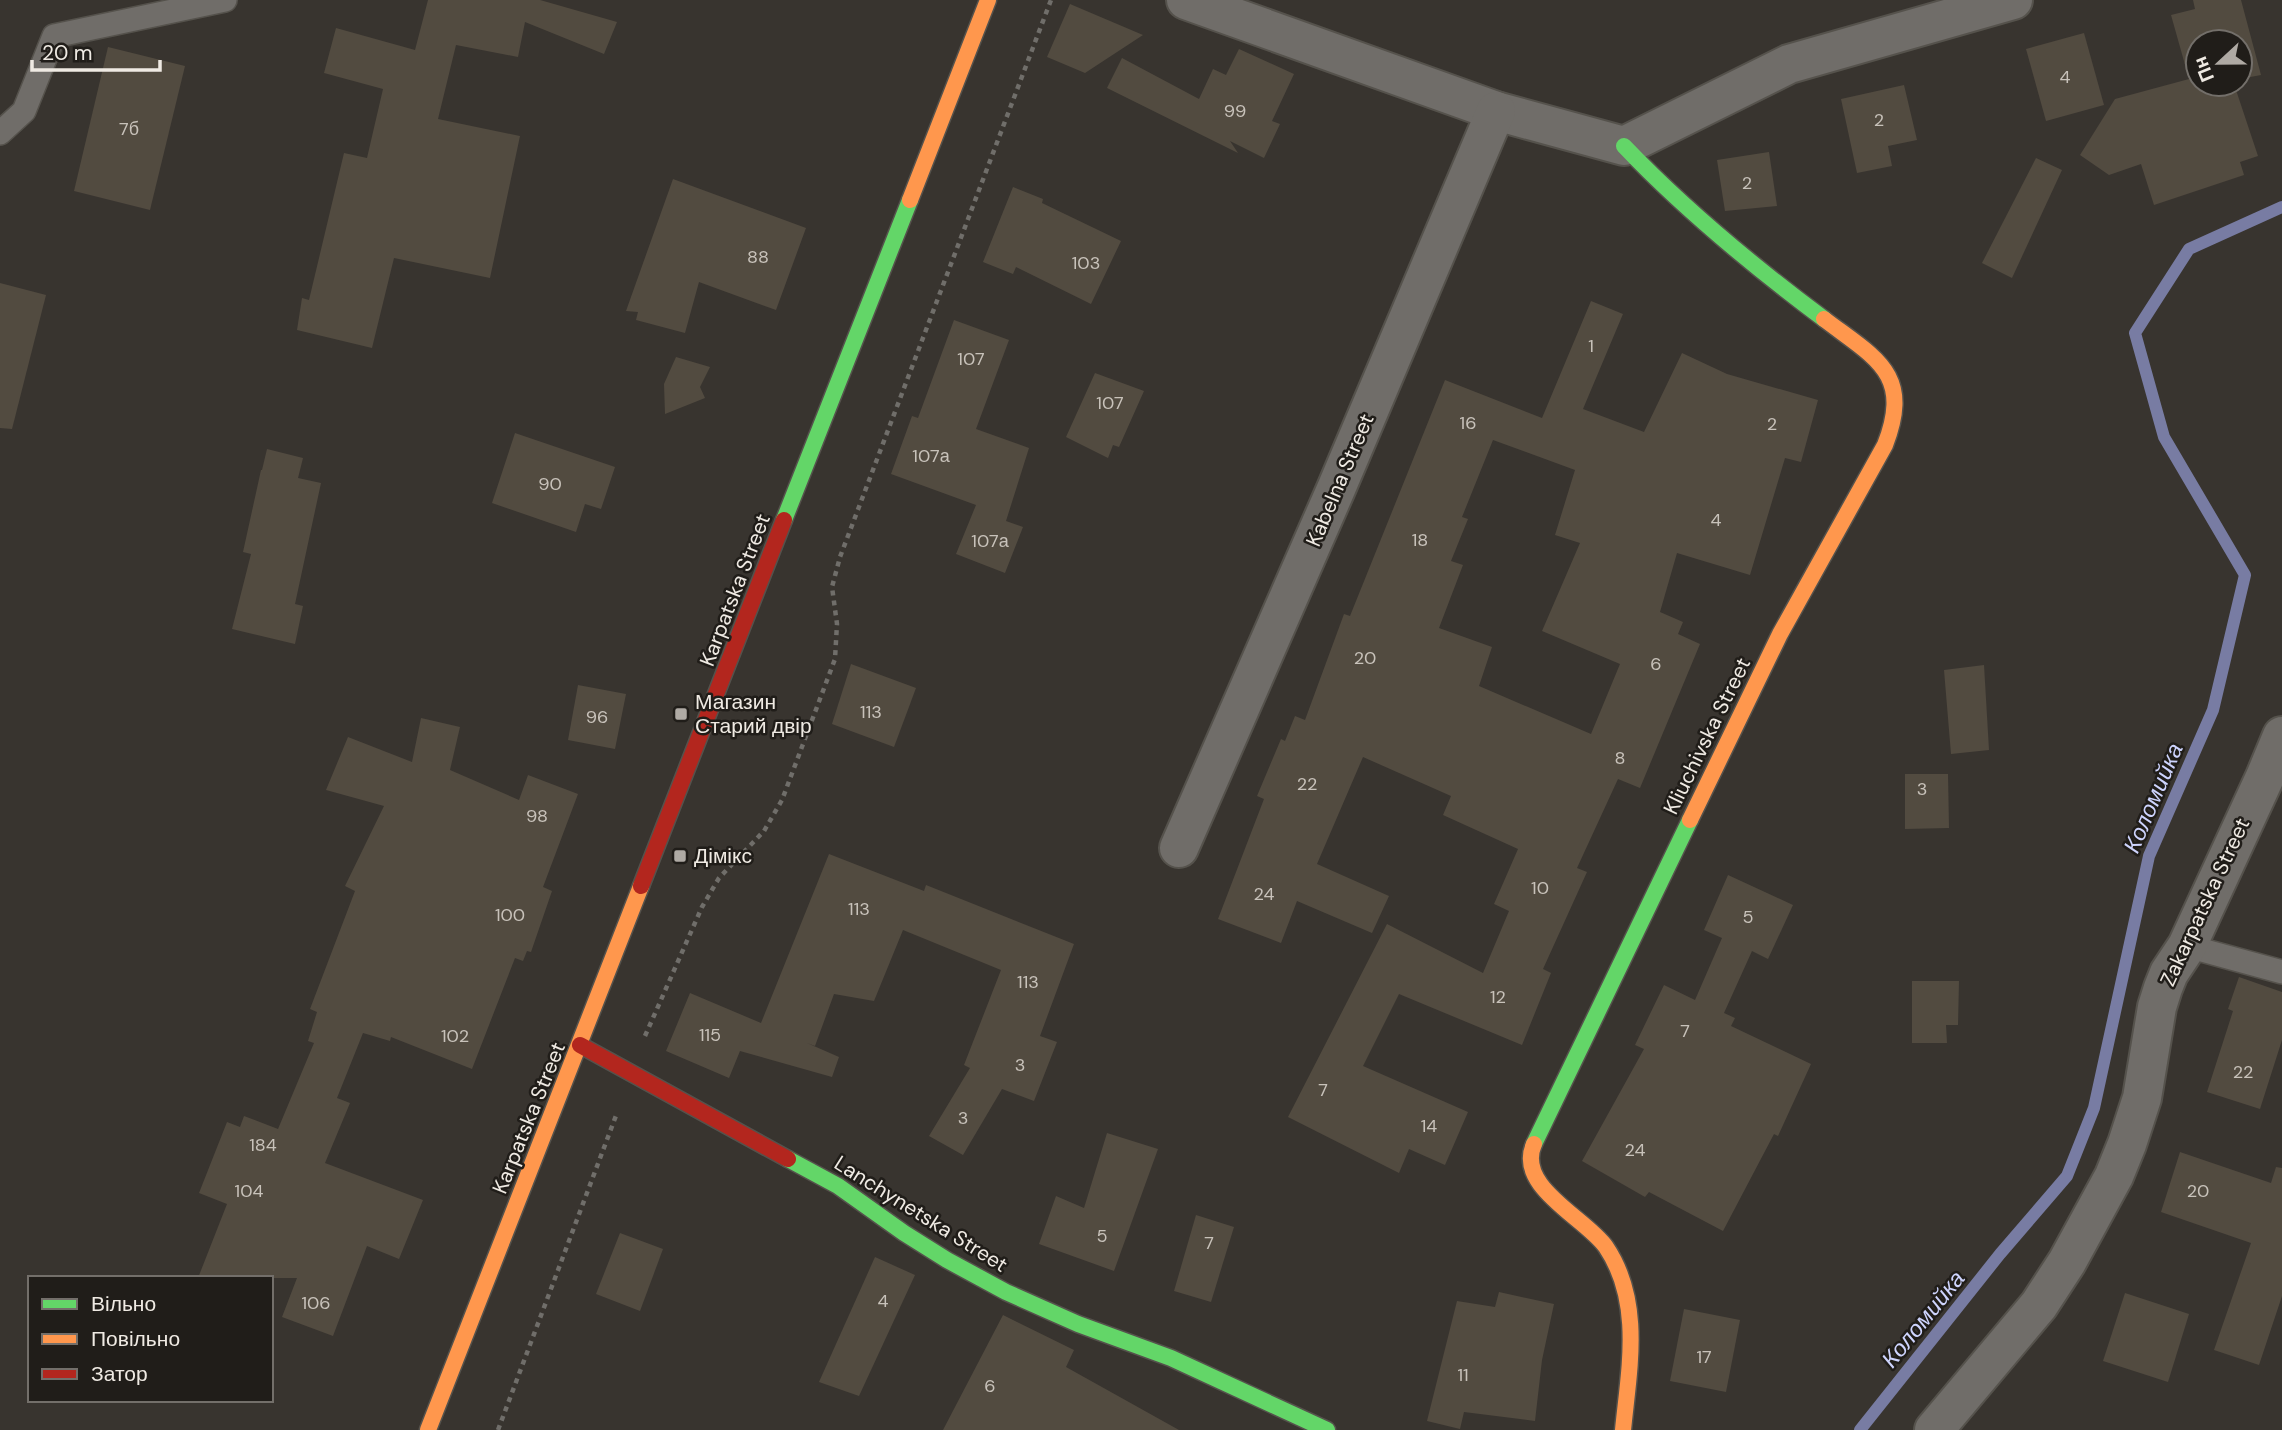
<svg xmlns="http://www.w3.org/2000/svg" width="2282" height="1430" font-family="'DM Sans',sans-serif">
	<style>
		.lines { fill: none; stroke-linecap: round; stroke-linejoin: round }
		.stream { stroke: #787ca3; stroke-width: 12 }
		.building { fill: #524b40; fill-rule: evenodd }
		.lane-casing { stroke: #55524c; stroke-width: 26 }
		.street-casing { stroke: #55524c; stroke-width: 42 }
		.fast-casing { stroke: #55524c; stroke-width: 19 }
		.slow-casing { stroke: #55524c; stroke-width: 19 }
		.jam-casing { stroke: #55524c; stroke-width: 19 }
		.path { stroke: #706e6a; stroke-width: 4.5; stroke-dasharray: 5 5; stroke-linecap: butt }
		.lane { stroke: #706d69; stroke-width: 23 }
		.street { stroke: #706d69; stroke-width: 38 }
		.fast { stroke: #63d668; stroke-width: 16 }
		.slow { stroke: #ff974d; stroke-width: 16 }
		.jam { stroke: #b3261e; stroke-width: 16 }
		.poi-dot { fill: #afaaa4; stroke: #201d19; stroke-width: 2.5 }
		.labels { text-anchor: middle; stroke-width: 5; stroke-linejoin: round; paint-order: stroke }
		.number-label { font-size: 18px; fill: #c8c2ba }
		.street-label { font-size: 21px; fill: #efeae3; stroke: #201d19 }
		.poi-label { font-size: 21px; fill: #efeae3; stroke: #201d19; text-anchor: start }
		.water-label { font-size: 23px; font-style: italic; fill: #ced4fd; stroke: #201d19 }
	</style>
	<rect width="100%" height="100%" fill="#38342f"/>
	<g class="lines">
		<polyline class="stream" points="1860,1430 2000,1254 2067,1176 2094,1108 2149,856 2213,710 2245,575 2164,437 2135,333 2189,249 2282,207"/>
	</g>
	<g class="building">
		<polygon points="428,0 540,0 617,22 604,54 525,22 518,57 456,45 438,119 520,136 490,278 394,258 372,348 297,330 302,298 309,300 344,153 367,158 383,89 324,73 336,28 415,50"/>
		<polygon points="2193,0 2241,0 2261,75 2240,79 2240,42 2198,42 2198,84 2234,84 2258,156 2240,162 2244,175 2154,205 2141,164 2109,175 2080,155 2115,99 2189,79 2171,15 2195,9"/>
		<polygon points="1070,4 1143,35 1085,73 1047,57"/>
		<polygon points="2084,33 2104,105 2046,121 2026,49"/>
		<polygon points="108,47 185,66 150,210 74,191"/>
		<polygon points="1239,49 1294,74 1272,121 1280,124 1264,158 1230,141 1238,153 1107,88 1122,58 1199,99 1213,69 1226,75"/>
		<polygon points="1904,85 1917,140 1888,146 1892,166 1857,173 1841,99"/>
		<polygon points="1769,152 1777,206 1725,211 1717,160"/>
		<polygon points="2036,158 2062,170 2012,278 1982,263"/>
		<polygon points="673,179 806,228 776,310 699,282 685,333 636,320 638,312 626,311"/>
		<polygon points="1013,187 1043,199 1042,203 1121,241 1091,304 1016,267 1013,274 983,262"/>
		<polygon points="0,283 46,295 12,429 0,428"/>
		<path d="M1591,301L1623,314L1583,409L1644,432L1682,353L1727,374L1818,400L1801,462L1785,458L1750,575L1677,553L1660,612L1683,622L1678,634L1700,644L1640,788L1618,779L1577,868L1587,872L1543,969L1551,973L1522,1045L1399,994L1363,1066L1468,1112L1445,1165L1409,1149L1399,1173L1288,1117L1387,924L1483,973L1509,911L1494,904L1518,849L1443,815L1451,796L1363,757L1317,864L1389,896L1372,933L1297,901L1281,943L1218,919L1264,799L1257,796L1281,739L1285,741L1295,716L1305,720L1344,614L1350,616L1445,380L1542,418ZM1493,440L1575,470L1555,535L1580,543L1542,631L1620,664L1591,734L1479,686L1492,647L1439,628L1463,565L1451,561L1468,519L1462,517Z"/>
		<polygon points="954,320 1009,340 976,429 1029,448 1006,521 1023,527 1005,573 956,554 976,505 891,474 912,416 918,418"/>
		<polygon points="676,357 710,367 700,387 705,398 665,414 664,384"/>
		<polygon points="1095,373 1144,391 1119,447 1113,445 1108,458 1066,437"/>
		<polygon points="515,433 615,467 601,509 585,504 576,532 492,503"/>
		<polygon points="267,449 303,458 298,478 321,483 295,604 303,606 295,644 232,629 251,554 243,552 261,470 262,470"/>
		<polygon points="851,664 916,688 894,747 832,724"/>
		<polygon points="1984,665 1989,750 1951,754 1944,670"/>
		<polygon points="578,685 626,694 615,749 568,740"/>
		<polygon points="421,718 460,727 450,770 519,800 528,775 578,794 543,887 552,891 531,952 527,951 523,961 515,958 472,1069 391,1037 390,1041 363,1033 337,1098 350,1103 325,1163 423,1200 399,1259 367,1246 333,1336 282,1317 297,1278 198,1278 227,1204 199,1193 227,1122 240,1127 244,1116 278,1129 314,1043 308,1041 317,1012 310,1009 355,891 345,886 384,806 326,790 348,737 412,762"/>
		<polygon points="1905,774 1948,774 1949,828 1905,829"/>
		<polygon points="829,854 924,891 926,885 1074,944 1040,1036 1057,1042 1034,1101 1002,1089 963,1155 929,1136 970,1068 964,1065 1001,970 903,930 874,1001 834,994 815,1046 807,1043 839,1057 832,1077 740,1051 729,1078 666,1051 690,993 761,1023"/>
		<polygon points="1728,875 1793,905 1768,959 1752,951 1724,1013 1735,1018 1731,1026 1811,1064 1778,1136 1774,1134 1723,1231 1649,1192 1645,1197 1582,1161 1644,1049 1635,1045 1664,985 1695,1000 1722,938 1704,930"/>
		<polygon points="2239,977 2282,992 2282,1040 2260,1109 2207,1092 2233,1011 2228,1009"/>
		<polygon points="1912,981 1959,981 1958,1025 1946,1025 1947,1043 1912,1043"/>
		<polygon points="1107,1133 1158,1149 1114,1271 1039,1244 1056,1196 1084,1208"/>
		<polygon points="2180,1152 2271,1183 2276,1167 2282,1168 2282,1296 2259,1365 2214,1350 2251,1243 2161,1212"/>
		<polygon points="1196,1215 1234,1227 1211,1302 1174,1291"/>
		<polygon points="620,1233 663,1249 640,1311 596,1294"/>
		<polygon points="875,1257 915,1275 859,1396 819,1382"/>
		<polygon points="1499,1292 1554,1304 1542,1360 1535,1421 1464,1412 1460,1429 1427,1421 1457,1301 1495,1307"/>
		<polygon points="2125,1293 2189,1314 2168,1382 2103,1361"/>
		<polygon points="1684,1309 1740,1320 1726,1392 1670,1381"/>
		<polygon points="1003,1315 1074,1350 1066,1367 1179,1430 943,1430"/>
	</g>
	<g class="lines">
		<g class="lane-casing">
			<g id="lane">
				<polyline points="0,133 24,111 54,36 225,0"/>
				<polyline points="2187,946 2282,972"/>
			</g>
		</g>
		<g class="street-casing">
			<g id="street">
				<polyline points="1186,0 1496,111 1624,146 1789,64 2013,0"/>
				<polyline points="1179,848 1336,489 1496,111"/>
				<polyline points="1934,1430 2039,1305 2067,1262 2114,1176 2127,1144 2142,1098 2157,1007 2163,988 2169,973 2187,946 2265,777 2282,736"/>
			</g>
		</g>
		<g class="fast-casing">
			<g id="fast">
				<path d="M1624,146C1685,210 1753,266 1824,319"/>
				<polyline points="784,520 910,200"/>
				<polyline points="1534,1144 1690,820"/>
				<polyline points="788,1159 838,1186 904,1233 947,1260 1006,1292 1078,1324 1171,1358 1327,1430"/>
			</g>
		</g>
		<g class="slow-casing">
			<g id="slow">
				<polyline points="910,200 988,0"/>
				<path d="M1690,820L1780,634L1885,445C1913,373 1875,358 1824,319"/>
				<path d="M1534,1144C1515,1187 1586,1218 1606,1247C1643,1302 1629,1369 1623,1430"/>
				<polyline points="428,1430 641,886"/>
			</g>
		</g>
		<g class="jam-casing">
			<g id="jam">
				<polyline points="641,886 784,520"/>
				<polyline points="580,1045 788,1159"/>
			</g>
		</g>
		<g class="path">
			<polyline points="645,1036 702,907 719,878 764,831 782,800 835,659 837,624 832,587 840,557 1051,0"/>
			<polyline points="498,1430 617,1113"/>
		</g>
		<use href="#lane" class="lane"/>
		<use href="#street" class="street"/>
		<use href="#fast" class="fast"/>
		<use href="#slow" class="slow"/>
		<use href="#jam" class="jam"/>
	</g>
	<g class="poi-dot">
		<rect x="674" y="707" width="14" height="14" rx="3.5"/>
		<rect x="673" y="849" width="14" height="14" rx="3.5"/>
	</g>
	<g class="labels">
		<g class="number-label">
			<text x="2065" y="83">4</text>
			<text x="1235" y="117">99</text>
			<text x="1879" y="126">2</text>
			<text x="129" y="135">7б</text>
			<text x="1747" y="189">2</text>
			<text x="758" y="263">88</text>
			<text x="1086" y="269">103</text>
			<text x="1591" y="352">1</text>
			<text x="971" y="365">107</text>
			<text x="1110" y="409">107</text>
			<text x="1468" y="429">16</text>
			<text x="1772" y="430">2</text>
			<text x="931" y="462">107а</text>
			<text x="550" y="490">90</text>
			<text x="1716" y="526">4</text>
			<text x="1420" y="546">18</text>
			<text x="990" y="547">107а</text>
			<text x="1365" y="664">20</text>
			<text x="1656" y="670">6</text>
			<text x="871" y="718">113</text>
			<text x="597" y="723">96</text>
			<text x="1620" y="764">8</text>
			<text x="1307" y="790">22</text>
			<text x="1922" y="795">3</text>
			<text x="537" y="822">98</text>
			<text x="1540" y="894">10</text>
			<text x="1264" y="900">24</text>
			<text x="859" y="915">113</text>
			<text x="510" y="921">100</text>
			<text x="1748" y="923">5</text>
			<text x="1028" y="988">113</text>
			<text x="1498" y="1003">12</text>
			<text x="1685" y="1037">7</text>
			<text x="710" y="1041">115</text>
			<text x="455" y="1042">102</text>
			<text x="1020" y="1071">3</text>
			<text x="2243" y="1078">22</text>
			<text x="1323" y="1096">7</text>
			<text x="963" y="1124">3</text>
			<text x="1429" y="1132">14</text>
			<text x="263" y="1151">184</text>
			<text x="1635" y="1156">24</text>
			<text x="249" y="1197">104</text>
			<text x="2198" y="1197">20</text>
			<text x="1102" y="1242">5</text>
			<text x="1209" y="1249">7</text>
			<text x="883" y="1307">4</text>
			<text x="316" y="1309">106</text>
			<text x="1704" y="1363">17</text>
			<text x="1463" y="1381">11</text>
			<text x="990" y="1392">6</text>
		</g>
		<g class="street-label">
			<text transform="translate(1340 480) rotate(-67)" y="7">Kabelna Street</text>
			<text transform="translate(735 590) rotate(-69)" y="7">Karpatska Street</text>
			<text transform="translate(1707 736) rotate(-64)" y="7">Kliuchivska Street</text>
			<text transform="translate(2205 902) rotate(-65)" y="7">Zakarpatska Street</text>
			<text transform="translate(529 1118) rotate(-68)" y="7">Karpatska Street</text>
			<text transform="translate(921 1214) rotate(32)" y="7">Lanchynetska Street</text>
		</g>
		<g class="poi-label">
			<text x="695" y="709">Магазин<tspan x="695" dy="24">Старий двір</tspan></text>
			<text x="694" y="863">Дімікс</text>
		</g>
		<g class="water-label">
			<text transform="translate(2153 798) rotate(-67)" y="8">Коломийка</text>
			<text transform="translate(1923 1319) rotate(-51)" y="8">Коломийка</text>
		</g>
	</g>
	<rect x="28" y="1276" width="245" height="126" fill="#201d19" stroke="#736f6a" stroke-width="2"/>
	<rect x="42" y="1299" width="35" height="10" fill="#63d668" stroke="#736f6a" stroke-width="2"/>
	<text x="91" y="1311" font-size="21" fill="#efeae3">Вільно</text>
	<rect x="42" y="1334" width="35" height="10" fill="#ff974d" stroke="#736f6a" stroke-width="2"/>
	<text x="91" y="1346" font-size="21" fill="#efeae3">Повільно</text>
	<rect x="42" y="1369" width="35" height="10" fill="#b3261e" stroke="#736f6a" stroke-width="2"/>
	<text x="91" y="1381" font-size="21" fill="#efeae3">Затор</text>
	<g transform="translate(2219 63) rotate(248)"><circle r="33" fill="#201d19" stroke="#736f6a" stroke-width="2"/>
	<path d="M0-5L12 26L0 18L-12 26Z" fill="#afaaa4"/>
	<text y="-10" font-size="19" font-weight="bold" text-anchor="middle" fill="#efeae3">Пн</text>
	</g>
	<path d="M32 60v10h128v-10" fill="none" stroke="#efeae3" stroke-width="3.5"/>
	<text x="42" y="60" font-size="21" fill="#efeae3" stroke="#201d19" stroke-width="5" paint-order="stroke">20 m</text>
</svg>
